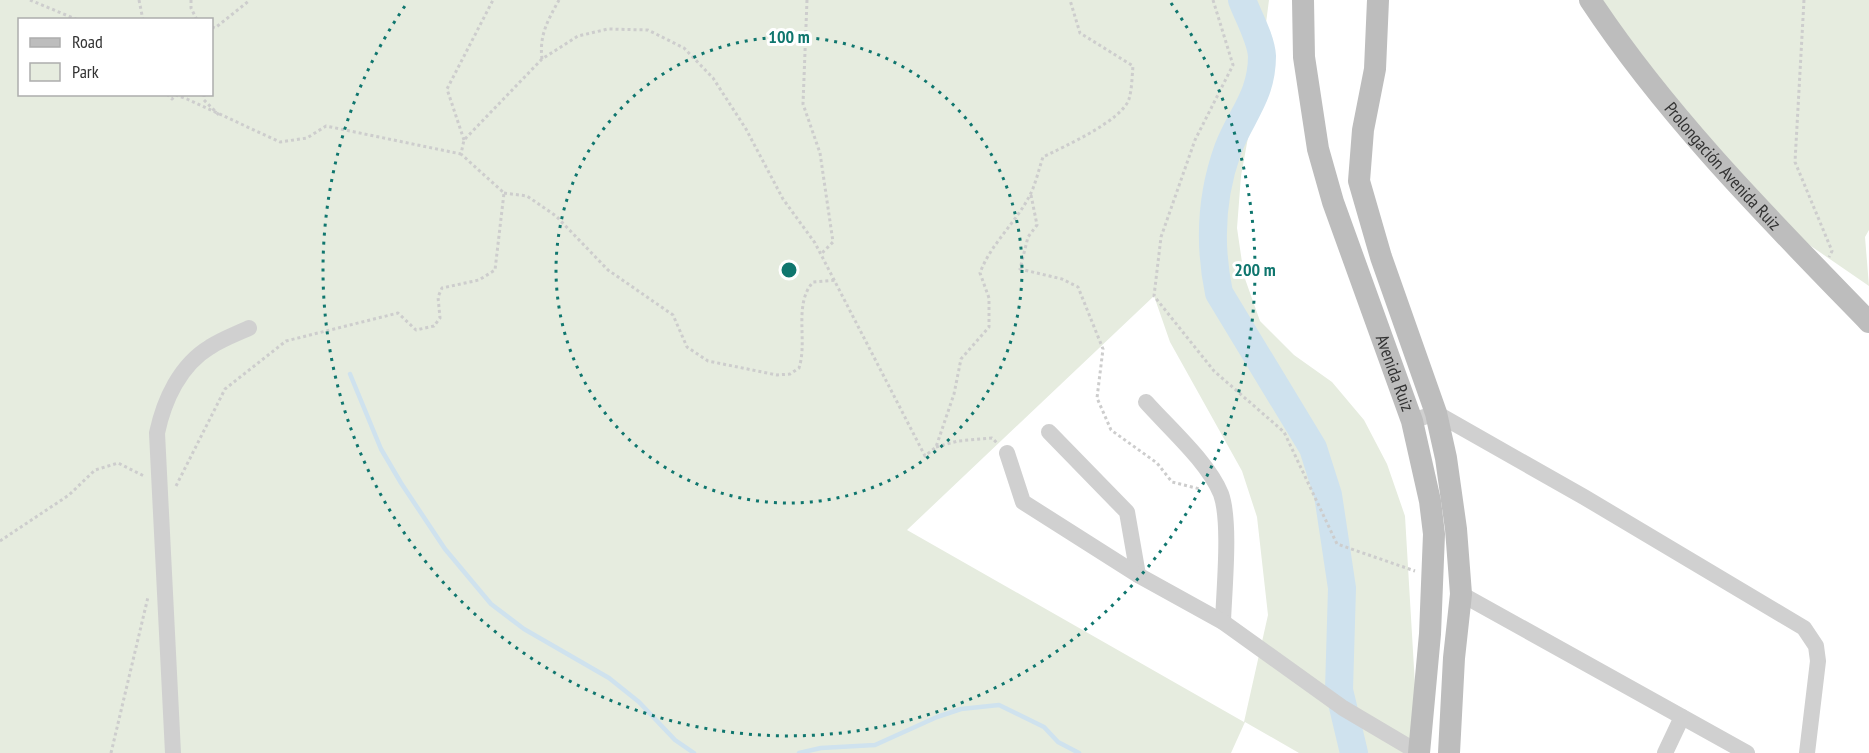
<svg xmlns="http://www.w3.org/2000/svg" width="1869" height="753" font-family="'PT Sans Narrow',sans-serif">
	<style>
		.green { fill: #e6ecdf; fill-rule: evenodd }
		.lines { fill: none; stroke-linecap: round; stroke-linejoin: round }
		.stream { stroke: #cfe2ee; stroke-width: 4.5 }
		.river { stroke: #cfe2ee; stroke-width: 28 }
		.path { stroke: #cdcdcd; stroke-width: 3; stroke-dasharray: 3 3; stroke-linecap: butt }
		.street { stroke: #d0d0d0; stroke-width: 16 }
		.secondary { stroke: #bdbdbd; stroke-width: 22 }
		.ring { fill: none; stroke: #0f766e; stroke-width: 3; stroke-dasharray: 3 6 }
		.labels { text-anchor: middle; stroke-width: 6; stroke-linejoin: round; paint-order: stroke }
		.street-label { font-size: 18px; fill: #333; stroke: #fff }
		.centre { fill: #0f766e; stroke: #fff; stroke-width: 3 }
		.ring-label { font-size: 18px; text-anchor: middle; font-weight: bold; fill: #0f766e; stroke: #fff; stroke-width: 6; stroke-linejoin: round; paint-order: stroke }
	</style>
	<rect width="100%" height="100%" fill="#fff"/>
	<g class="green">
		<path d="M0,0H1269L1259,77L1241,176L1237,228L1244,276L1260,321L1294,355L1332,382L1364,420L1387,464L1405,516L1419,753H1299L1245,722L1231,753H0ZM20,20H212V94H20ZM1154,296L1170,342L1242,471L1257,517L1268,615L1244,722L907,530Z"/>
		<polygon points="1592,0 1869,0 1869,230 1865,237 1869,286 1744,200"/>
	</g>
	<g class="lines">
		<g class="stream">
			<polyline points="350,374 381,449 401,483 445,549 491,604 524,629 609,678 639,702 675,740 694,753"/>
			<polyline points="799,753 821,748 875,745 937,717 961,709 999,705 1044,727 1058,742 1079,753"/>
		</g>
		<path class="river" d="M1242,0C1248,16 1261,39 1262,56C1262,96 1241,115 1228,149C1211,196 1209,245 1219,293L1313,448L1328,495L1342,588L1339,690L1354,753"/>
		<g class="path">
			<polyline points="30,0 78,20"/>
			<polyline points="139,0 143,20"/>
			<polyline points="191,0 191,8 197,20"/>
			<polyline points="807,0 803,104 820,153 833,242 821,254"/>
			<polyline points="1213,0 1233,65 1195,140 1161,237 1154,296 1214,371 1284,432 1337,544 1415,571"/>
			<polyline points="1804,0 1795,162 1832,251 1829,257"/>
			<polyline points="212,27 215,28 250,0"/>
			<path d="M542,59C539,35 548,20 559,0"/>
			<polyline points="167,94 172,99 176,95 187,99 280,142 307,138 326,126 461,154"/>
			<polyline points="204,94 204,100 220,116"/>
			<polyline points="464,140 447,89 493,0"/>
			<path d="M504,193L527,196L556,216L608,270L673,315L687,347L708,361L777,375L790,374L799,368C808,340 793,305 813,282L836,280"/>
			<polyline points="1031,195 1037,225 1028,237 1020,269 1062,279 1078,287 1103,349 1097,398 1111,430 1157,463 1172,482 1200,489"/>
			<polyline points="936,447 958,441 992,438 997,443"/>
			<path d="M176,486L225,389L286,341L398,313L416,330L434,326L440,318L438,297L442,288L479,280L495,270L504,193L461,154L464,140L542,59L578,36L608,29L648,30L684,48L713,78L746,129L783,199L815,243L925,456L936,447L954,394L961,359L989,327V298L980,273C991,243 1017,222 1031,193C1036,182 1039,169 1043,157C1063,147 1122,121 1129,99C1132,89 1132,76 1133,66L1080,33L1070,0"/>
			<polyline points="0,541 69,495 95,470 118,463 144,476"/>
			<polyline points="111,753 148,597"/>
		</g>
		<g class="street">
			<path d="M1146,402C1169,428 1208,462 1221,494C1231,522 1224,590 1223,622"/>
			<polyline points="1412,421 1436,413 1584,497 1804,628 1816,646 1818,661 1807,753"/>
			<polyline points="1049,432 1127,512 1138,575"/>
			<polyline points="1007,453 1023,502 1138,575 1223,622 1343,708 1419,753"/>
			<polyline points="1461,594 1747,753"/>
			<path d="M173,753L157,433C164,400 180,365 210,347C222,339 236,334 249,328"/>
			<polyline points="1665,753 1682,717"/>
		</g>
		<g class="secondary">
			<path id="s1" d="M1303,0L1304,57L1318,149L1333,202L1412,421L1430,501L1434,534L1430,634L1419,753"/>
			<polyline points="1378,0 1375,69 1363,130 1359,181 1381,257 1436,413 1446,458 1456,529 1461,594 1454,658 1449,753"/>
			<path id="s2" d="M1590,0C1668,118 1770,220 1869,322"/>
		</g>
	</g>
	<g class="ring">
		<circle cx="789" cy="270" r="233"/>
		<path d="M1171 3A466 466 0 1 1 407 3"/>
	</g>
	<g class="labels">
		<g class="street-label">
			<text dy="6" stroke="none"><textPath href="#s2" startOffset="213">Prolongación Avenida Ruiz</textPath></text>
			<text dy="6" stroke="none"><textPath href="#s1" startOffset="387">Avenida Ruiz</textPath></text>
		</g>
	</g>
	<circle cx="789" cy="270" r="9" class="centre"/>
	<g class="ring-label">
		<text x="789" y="43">100 m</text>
		<text x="1255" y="276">200 m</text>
	</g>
	<rect x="18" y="18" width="195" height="78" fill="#ffffff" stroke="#adadad" stroke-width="1.5"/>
	<rect x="30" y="38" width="30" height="9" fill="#bdbdbd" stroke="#adadad" stroke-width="1.5"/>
	<text x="72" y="48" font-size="18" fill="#333333">Road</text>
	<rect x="30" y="63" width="30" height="18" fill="#e6ecdf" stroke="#adadad" stroke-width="1.5"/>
	<text x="72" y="78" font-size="18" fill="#333333">Park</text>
</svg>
